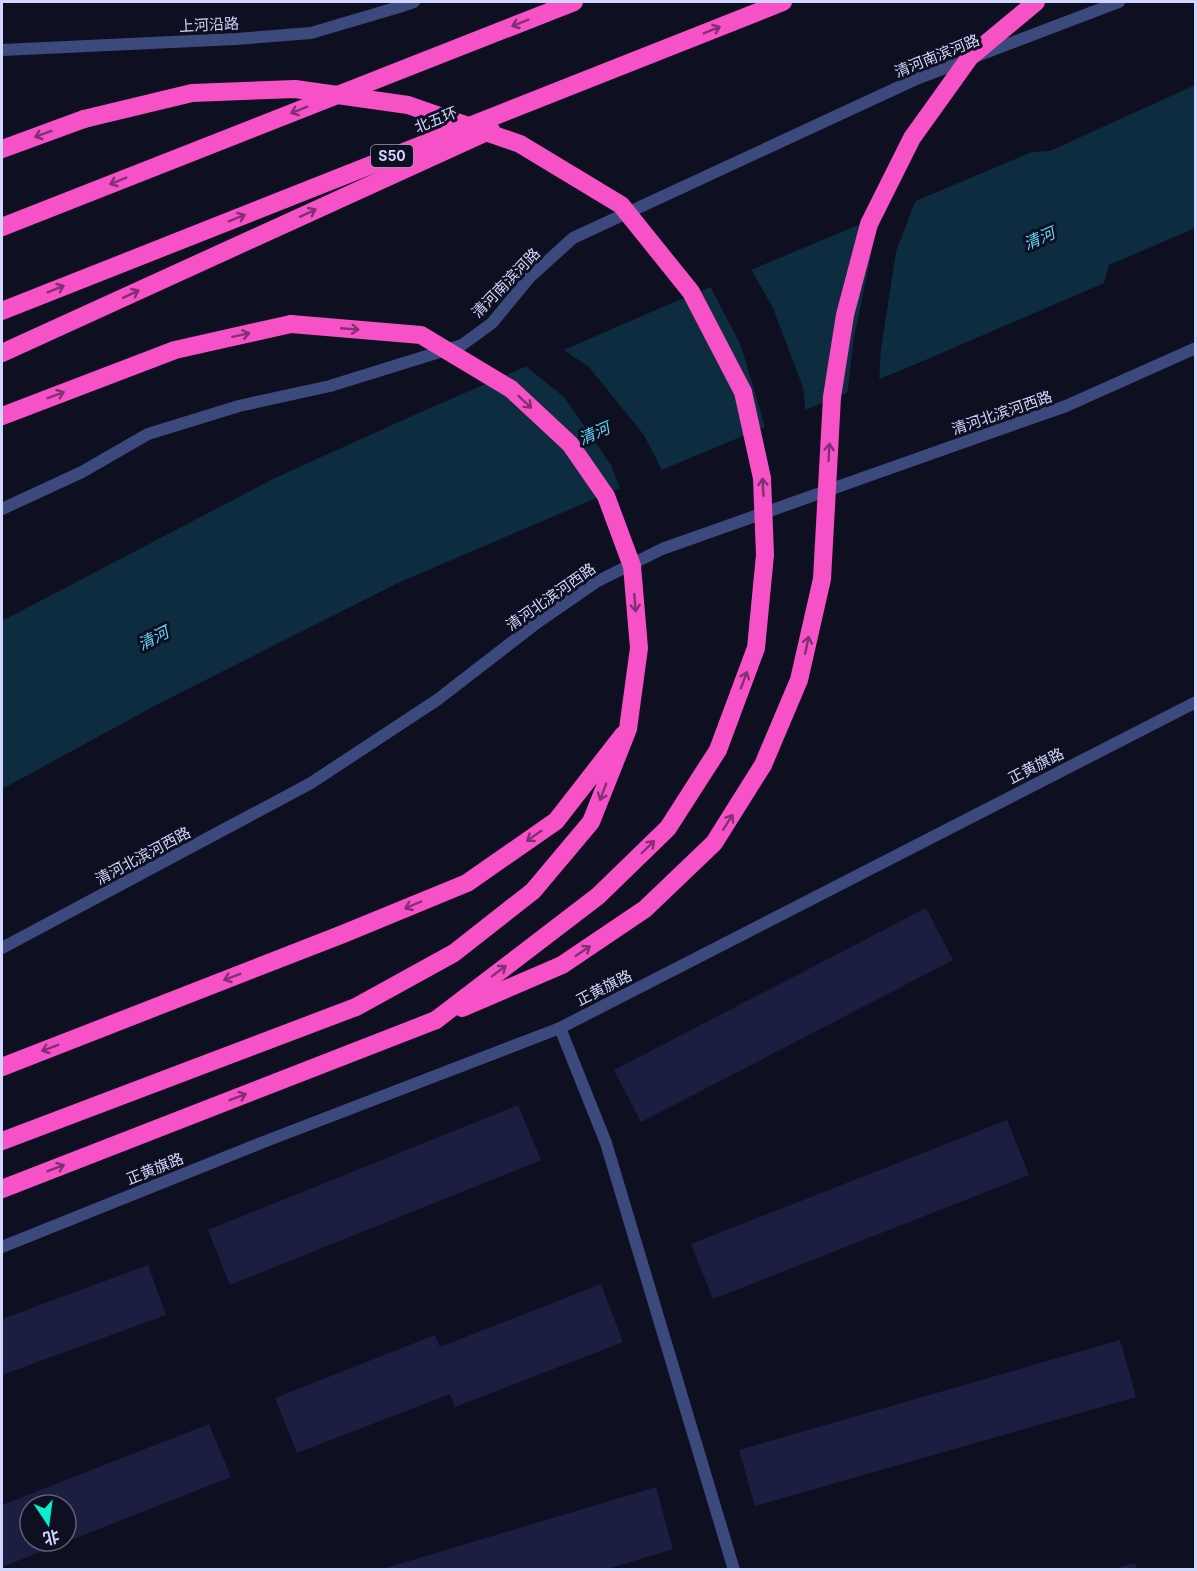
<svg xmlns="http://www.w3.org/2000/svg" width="1197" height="1571" font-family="Inter,'Noto Sans SC',sans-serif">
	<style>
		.water { fill: #0e2c40 }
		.pier { fill: #0e1021 }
		.building { fill: #1b1d41; fill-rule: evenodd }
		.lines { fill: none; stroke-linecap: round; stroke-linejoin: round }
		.service { stroke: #3c497d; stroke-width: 12 }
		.minor { stroke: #3c497d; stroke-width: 12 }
		.tertiary { stroke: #3c497d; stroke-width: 12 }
		.motorway { stroke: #f751c8; stroke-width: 18 }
		.motorway-bridge { stroke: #f751c8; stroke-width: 18 }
		.oneway { stroke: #823074 }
		.labels { text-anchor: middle; stroke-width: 6; stroke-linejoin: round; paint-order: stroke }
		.shield { fill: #0e1021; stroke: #969bbb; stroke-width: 1.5 }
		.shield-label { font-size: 14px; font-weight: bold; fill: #d0d6fd }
		.street-label { font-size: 15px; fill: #d0d6fd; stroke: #0e1021 }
		.water-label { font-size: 16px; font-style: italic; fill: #64d7f7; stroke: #0e1021 }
	</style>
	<rect width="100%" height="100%" fill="#0e1021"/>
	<polygon class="water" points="1195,85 1195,228 1109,265 1104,283 923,361 690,458 400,582 160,703 2,789 2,621 275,478 412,416 658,309 1032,152 1050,151"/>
	<g class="pier">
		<polygon points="917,197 896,252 881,349 879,383 847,396 854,337 880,212"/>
		<polygon points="750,267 773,308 803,387 806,413 766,430 741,346 709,284"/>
		<polygon points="561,348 589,367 644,435 663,472 621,491 611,465 564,397 523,364"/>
	</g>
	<g class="building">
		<polygon points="926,908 953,960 641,1122 614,1070"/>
		<polygon points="518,1105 541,1160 230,1285 208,1230"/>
		<polygon points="1007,1120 1029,1175 713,1299 691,1244"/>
		<polygon points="148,1265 166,1315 2,1375 2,1319"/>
		<polygon points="601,1284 623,1342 455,1407 450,1394 297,1453 275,1398 435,1335 440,1347"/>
		<polygon points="1120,1340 1136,1397 755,1506 739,1450"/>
		<path d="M209,1424L231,1477L2,1567V1505ZM30,1505H66V1541H30Z"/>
		<polygon points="656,1487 673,1549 604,1570 379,1570"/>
		<polygon points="1135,1563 1137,1570 1114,1570 1113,1569"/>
	</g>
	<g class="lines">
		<polyline class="service" points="2,509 82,472 148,434 239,406 330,386 462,345 492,323 530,277 573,238 914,80 1119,2"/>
		<g class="minor">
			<polyline points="2,50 236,39 311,33 399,7 414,2"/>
			<polyline points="2,948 311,783 437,700 538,622 596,582 662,549 1066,406 1196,348"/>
			<polyline points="560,1028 606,1143 734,1570"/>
		</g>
		<polyline class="tertiary" points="2,1247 266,1141 560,1028 1196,702"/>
		<g class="motorway">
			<polyline points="2,149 84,119"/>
			<polyline points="2,227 574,2"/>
			<polyline points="2,311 783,2"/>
			<polyline points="2,353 491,130"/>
			<polyline points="2,416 175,350 291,324"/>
			<polyline points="2,1067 343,934 467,883 556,821 623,735"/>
			<polyline points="2,1189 436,1020"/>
		</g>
		<g class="motorway-bridge">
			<polyline points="84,119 192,93 295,89 408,105 520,144 621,205 691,292 743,392 762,478 765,555 756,648 718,750 668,828 598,896 436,1020"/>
			<polyline points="462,1008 562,965 645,909 714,843 763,765 799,680 822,579 832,397 845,315 869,224 912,138 970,57 1036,2"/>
			<polyline points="2,1141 356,1007 454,953 533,891 591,822 628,729 639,648 632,566 606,496 570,444 511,389 421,335 291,324"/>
		</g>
	</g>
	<defs><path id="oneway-shaft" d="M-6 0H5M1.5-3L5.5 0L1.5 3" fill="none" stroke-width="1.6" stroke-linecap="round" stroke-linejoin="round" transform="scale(1.5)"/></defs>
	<g class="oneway">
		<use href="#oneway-shaft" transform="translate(520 23) rotate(158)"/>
		<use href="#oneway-shaft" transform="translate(712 30) rotate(-22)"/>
		<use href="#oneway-shaft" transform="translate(299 110) rotate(158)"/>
		<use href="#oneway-shaft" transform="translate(43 134) rotate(160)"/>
		<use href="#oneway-shaft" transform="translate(118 181) rotate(158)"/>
		<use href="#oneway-shaft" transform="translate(308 213) rotate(-25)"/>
		<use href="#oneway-shaft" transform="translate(237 218) rotate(-22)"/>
		<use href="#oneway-shaft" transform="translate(56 289) rotate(-22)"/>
		<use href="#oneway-shaft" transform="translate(131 294) rotate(-25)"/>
		<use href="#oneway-shaft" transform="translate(350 329) rotate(5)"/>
		<use href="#oneway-shaft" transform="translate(241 335) rotate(-12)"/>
		<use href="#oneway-shaft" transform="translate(56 395) rotate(-21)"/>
		<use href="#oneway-shaft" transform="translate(525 402) rotate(43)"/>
		<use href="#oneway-shaft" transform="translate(829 452) rotate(-87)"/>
		<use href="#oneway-shaft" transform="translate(763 487) rotate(-93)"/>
		<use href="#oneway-shaft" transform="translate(635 603) rotate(85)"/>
		<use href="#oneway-shaft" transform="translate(807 645) rotate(-78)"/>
		<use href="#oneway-shaft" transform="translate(744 680) rotate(-70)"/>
		<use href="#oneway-shaft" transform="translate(603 792) rotate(111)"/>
		<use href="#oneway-shaft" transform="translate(728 822) rotate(-58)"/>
		<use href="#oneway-shaft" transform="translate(534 836) rotate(145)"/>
		<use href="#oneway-shaft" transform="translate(648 847) rotate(-44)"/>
		<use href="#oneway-shaft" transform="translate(413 905) rotate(157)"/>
		<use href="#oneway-shaft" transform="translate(583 951) rotate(-34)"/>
		<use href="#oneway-shaft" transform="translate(499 971) rotate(-37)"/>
		<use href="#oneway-shaft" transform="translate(232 977) rotate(159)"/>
		<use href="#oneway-shaft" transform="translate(50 1048) rotate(159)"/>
		<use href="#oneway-shaft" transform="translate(238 1097) rotate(-21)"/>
		<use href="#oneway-shaft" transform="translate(56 1168) rotate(-21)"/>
	</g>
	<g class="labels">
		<rect class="shield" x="371" y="145" width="42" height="22" rx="4.5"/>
		<g class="shield-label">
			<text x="392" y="161">S50</text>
		</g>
		<g class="street-label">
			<text transform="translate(209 25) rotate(-3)" y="5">上河沿路</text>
			<text transform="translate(937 56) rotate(-22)" y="5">清河南滨河路</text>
			<text transform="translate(436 120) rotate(-22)" y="5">北五环</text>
			<text transform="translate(506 283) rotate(-46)" y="5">清河南滨河路</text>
			<text transform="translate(1002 413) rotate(-19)" y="5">清河北滨河西路</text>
			<text transform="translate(551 597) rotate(-35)" y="5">清河北滨河西路</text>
			<text transform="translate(1036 766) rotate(-27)" y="5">正黄旗路</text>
			<text transform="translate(143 856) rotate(-28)" y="5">清河北滨河西路</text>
			<text transform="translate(604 988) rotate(-27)" y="5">正黄旗路</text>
			<text transform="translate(155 1169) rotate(-22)" y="5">正黄旗路</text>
		</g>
		<g class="water-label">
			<text transform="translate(1039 238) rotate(-24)" y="6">清河</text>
			<text transform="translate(594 433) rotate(-24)" y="6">清河</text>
			<text transform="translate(153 638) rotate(-27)" y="6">清河</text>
		</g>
	</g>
	<rect width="1197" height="1571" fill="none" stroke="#d0d6fd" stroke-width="6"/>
	<g transform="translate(48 1523) rotate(167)"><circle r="28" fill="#0e1021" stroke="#5c5f79" stroke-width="1.5"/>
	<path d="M0-4.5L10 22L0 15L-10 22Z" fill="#0beece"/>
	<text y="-9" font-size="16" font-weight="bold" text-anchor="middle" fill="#d0d6fd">北</text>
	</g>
</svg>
